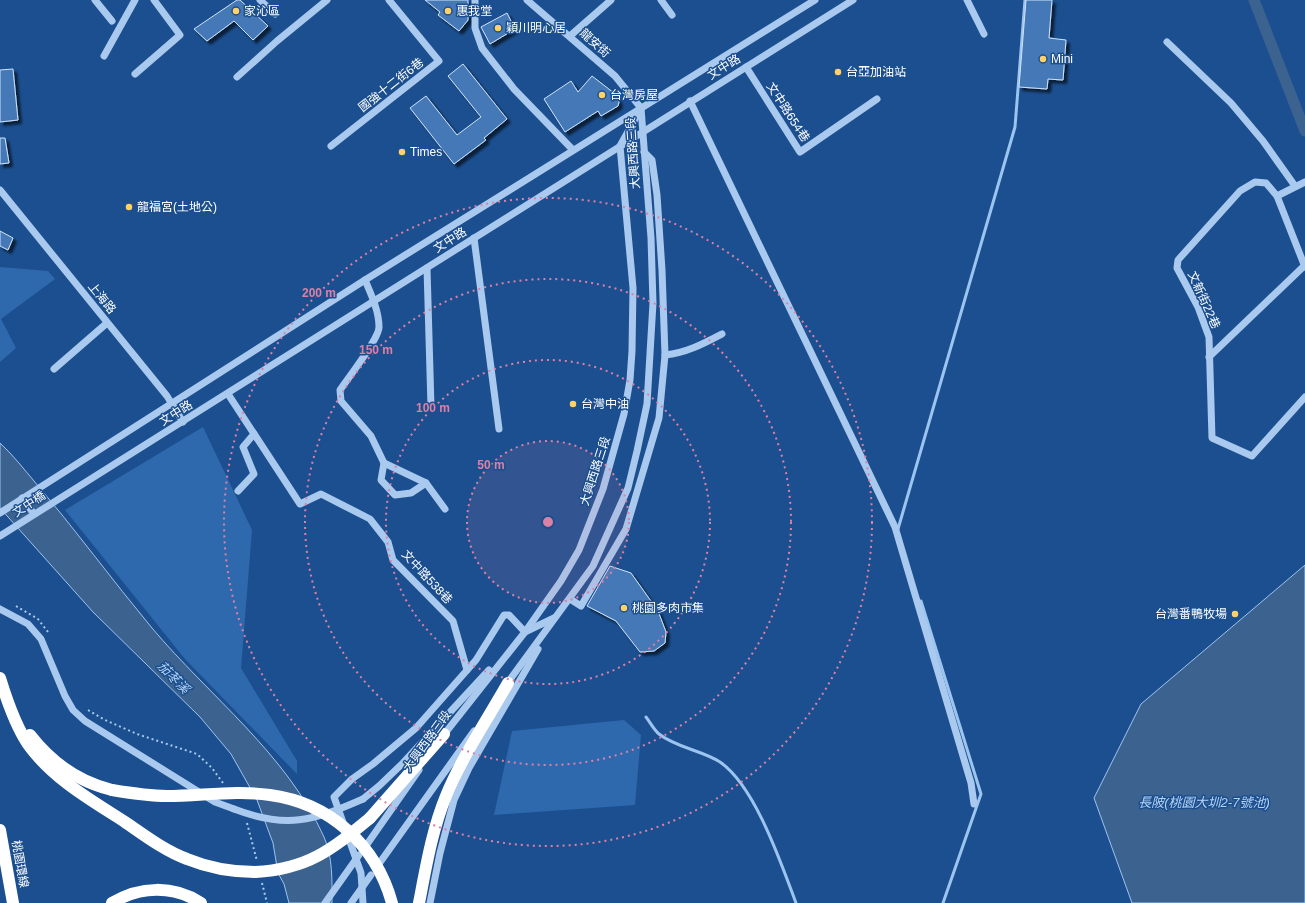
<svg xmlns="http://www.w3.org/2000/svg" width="1305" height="903" font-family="Helvetica,'Noto Sans TC',sans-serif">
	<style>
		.green { fill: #2e69ad }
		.water { fill: #3c6290; stroke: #9cc4f0 }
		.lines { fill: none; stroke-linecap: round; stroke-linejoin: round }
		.stream { stroke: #9cc4f0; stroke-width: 3 }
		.canal { stroke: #3c6290; stroke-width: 11 }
		.building { fill: #4478b7; stroke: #cfe3fa; filter: url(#shadow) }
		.path { stroke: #a9c9ee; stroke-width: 2; stroke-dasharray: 2 3; stroke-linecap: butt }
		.minor { stroke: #a9c9ee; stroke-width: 7 }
		.highway { stroke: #fff; stroke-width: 12 }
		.minor-bridge { stroke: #a9c9ee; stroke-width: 7 }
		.highway-bridge { stroke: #fff; stroke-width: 12 }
		.ring { fill: none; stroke: #dd80a5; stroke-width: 2; stroke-dasharray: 2 4 }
		.poi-dot { fill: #ffd166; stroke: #1b4f8f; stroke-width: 1.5 }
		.labels { text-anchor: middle; stroke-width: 3; stroke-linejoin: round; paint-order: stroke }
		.poi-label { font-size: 12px; fill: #fff; stroke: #1b4f8f; text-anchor: start }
		.street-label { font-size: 12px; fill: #fff; stroke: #1b4f8f }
		.water-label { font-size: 13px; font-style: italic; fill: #b5d3f5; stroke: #1b4f8f }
		.centre { fill: #dd80a5; stroke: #1b4f8f; stroke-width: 2 }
		.ring-label { font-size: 12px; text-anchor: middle; font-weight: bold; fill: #dd80a5; stroke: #1b4f8f; stroke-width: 3; stroke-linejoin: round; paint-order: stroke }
	</style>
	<defs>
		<filter id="shadow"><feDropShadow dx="3.5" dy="3.5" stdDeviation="1" flood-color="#0009"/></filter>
	</defs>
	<rect width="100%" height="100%" fill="#1b4f8f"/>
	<g class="green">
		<polygon points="0,267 48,271 55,279 1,319 16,348 0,362"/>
		<polygon points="203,427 252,530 241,668 297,761 297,774 185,659 65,510"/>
		<polygon points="624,720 641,735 635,805 494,815 512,731"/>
	</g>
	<g class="water">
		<path d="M0,443C12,454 23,468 34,481C75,529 112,580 152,628C210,697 286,753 324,837C333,857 332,882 332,903H289L284,884L278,873L273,843L257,800L231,754L200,717L93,612L0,508Z"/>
		<polygon points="1305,565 1305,903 1132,903 1094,798 1141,704"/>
	</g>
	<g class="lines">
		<g class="stream">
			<polyline points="898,529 1015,127 1025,0"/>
			<polyline points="921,601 981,794 943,903"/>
			<path d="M646,717C650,722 654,730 659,734C677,748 701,750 720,762C755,786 781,863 796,903"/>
		</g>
		<polyline class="canal" points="1254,0 1305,131"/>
	</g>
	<g class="building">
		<polygon points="237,0 240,0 268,26 253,40 234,21 207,41 194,29"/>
		<polygon points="425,0 468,0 468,20 459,31 438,15 440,12"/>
		<polygon points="1026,0 1052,0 1049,38 1066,40 1063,80 1048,79 1047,89 1019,87"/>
		<polygon points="507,13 515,29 490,44 481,27"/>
		<polygon points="463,64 507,119 484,138 486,140 454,164 410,108 426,96 457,135 481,117 448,76"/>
		<polygon points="13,69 18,120 0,122 0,70"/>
		<polygon points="592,76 614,93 619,102 618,106 601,116 598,111 565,132 544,99 571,81 578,92"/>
		<polygon points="0,138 5,138 9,163 0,164"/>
		<polygon points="0,231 13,238 8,250 0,246"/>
		<polygon points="610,566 631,573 658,611 666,632 665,643 654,651 640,652 616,621 587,606"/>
	</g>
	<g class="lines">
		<g class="path">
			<polyline points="16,606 38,619 48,632"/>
			<polyline points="88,710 105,720 137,734 197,754 212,768 223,783"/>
			<polyline points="247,823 257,861"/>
			<polyline points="262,883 267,903"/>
		</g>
		<g class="minor">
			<polyline points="95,0 112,21"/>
			<polyline points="260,0 275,14"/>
			<polyline points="475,0 475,28 482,48 514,89 573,150"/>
			<polyline points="527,0 615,76 641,108"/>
			<polyline points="661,0 672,15"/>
			<polyline points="967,0 984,34"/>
			<polyline points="570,36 611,0"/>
			<polyline points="1167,42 1231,103 1263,141 1295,186"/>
			<polyline points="104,56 135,0"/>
			<polyline points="746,67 800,152 877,99"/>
			<polyline points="135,74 180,35 154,0"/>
			<polyline points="237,77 277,41 327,0"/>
			<polyline points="690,101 895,527 971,783 974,804"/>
			<polyline points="331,146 439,61 389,0"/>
			<polyline points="0,190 167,396 183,422"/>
			<polyline points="1277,196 1305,182"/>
			<polyline points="474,238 499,429"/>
			<polyline points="1305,267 1277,196 1266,183 1255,182 1240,191 1178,260 1177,268 1198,307 1209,337 1212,438 1252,456 1305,397"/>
			<polyline points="427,268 431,407"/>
			<path d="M365,280C371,294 379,311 379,327C379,339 348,378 340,390L341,401L371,436L384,463L426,483L445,509"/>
			<path d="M665,355C686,353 703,344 722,334"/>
			<polyline points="1209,357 1304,266"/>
			<polyline points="54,369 107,323"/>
			<polyline points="228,394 300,504 321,494 370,519 388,542 393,560 453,621 467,670"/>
			<polyline points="384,463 381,480 395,495 411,493 426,483"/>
			<polyline points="238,491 254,474 243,447 254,434"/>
			<polyline points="22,498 34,514"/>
			<polyline points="0,513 365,280 815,0"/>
			<polyline points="0,536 853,0"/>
			<polyline points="570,599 581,606 626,529 659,418 665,355 662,270 657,195 652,160 644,152"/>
			<polyline points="0,609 28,624 41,639 65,696 73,710 85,721 215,802 234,809"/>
			<polyline points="527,631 554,618"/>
			<polyline points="506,685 593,566 628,488 637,451 647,404 653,303 651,238 641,108"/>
			<polyline points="442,737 525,632 561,581 579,550 603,489 624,414 630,380 632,351 633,288 620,146 640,110"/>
			<polyline points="363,799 379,786 403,763 489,670"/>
			<polyline points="363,850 419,770"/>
			<polyline points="376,868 474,731"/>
			<polyline points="363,903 361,873 334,797 352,779 373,764 416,728 476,660 504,615 509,615 525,632"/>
			<polyline points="430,903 440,853 454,800 469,768 538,649"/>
		</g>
		<g class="highway">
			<path d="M0,678C7,701 16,728 30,747C55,780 91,800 125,822C144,835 165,851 187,859C209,868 232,872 255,872"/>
			<path d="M30,735C51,762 79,782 112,790"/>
			<polyline points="370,818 444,734"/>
			<polyline points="0,830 13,903"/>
			<path d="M112,903C140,886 173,885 201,903"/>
			<path d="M419,903C426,867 432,830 446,796C462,757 487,720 508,683"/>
		</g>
		<g class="minor-bridge">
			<path d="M234,809C286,829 313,821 363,799"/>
			<polyline points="325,903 359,855"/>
			<polyline points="351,903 371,875"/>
		</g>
		<g class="highway-bridge">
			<path d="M112,790C130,793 148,796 167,796C201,796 236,790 270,795C330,803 376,845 392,903"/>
			<path d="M255,872C308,869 331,850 370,818"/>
		</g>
	</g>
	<circle cx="548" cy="522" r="81" fill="#dd80a5" fill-opacity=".12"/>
	<g class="ring">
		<circle cx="548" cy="522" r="81"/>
		<circle cx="548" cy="522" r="162"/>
		<circle cx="548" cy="522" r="243"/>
		<circle cx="548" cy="522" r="324"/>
	</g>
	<g class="poi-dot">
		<circle cx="236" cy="11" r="4"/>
		<circle cx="448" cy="11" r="4"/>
		<circle cx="498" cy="28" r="4"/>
		<circle cx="1043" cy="59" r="4"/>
		<circle cx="838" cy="72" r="4"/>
		<circle cx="602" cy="95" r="4"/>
		<circle cx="402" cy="152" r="4"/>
		<circle cx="129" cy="207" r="4"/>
		<circle cx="573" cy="404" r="4"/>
		<circle cx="624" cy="608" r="4"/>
		<circle cx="1235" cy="614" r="4"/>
	</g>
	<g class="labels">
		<g class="poi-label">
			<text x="244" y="15">家沁區</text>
			<text x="456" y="15">惠我堂</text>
			<text x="506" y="32">穎川明心居</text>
			<text x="1051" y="63">Mini</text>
			<text x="846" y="76">台亞加油站</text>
			<text x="610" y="99">台灣房屋</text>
			<text x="410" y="156">Times</text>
			<text x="137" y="211">龍福宮(土地公)</text>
			<text x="581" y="408">台灣中油</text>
			<text x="632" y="612">桃園多肉市集</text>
			<text x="1227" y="618" text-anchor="end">台灣番鴨牧場</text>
		</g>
		<g class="street-label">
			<text transform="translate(595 43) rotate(42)" y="4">龍安街</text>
			<text transform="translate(724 67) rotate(-32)" y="4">文中路</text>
			<text transform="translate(391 85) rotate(-38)" y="4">國強十二街6巷</text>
			<text transform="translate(788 112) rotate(57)" y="4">文中路654巷</text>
			<text transform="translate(633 153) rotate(-94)" y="4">大興西路三段</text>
			<text transform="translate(450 240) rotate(-32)" y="4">文中路</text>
			<text transform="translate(102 298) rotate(51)" y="4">上海路</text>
			<text transform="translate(1204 300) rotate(66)" y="4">文新街22巷</text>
			<text transform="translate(176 413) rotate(-32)" y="4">文中路</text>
			<text transform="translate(595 471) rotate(-72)" y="4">大興西路三段</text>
			<text transform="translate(29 504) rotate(-33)" y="4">文中橋</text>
			<text transform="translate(427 577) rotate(47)" y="4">文中路538巷</text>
			<text transform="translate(427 741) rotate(-54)" y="4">大興西路三段</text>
			<text transform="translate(20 864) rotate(80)" y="4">桃園環線</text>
		</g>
		<g class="water-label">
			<text transform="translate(174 677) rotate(45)" y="5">茄苳溪</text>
			<text x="1204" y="807">長陂(桃園大圳2-7號池)</text>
		</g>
	</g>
	<circle cx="548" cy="522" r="6" class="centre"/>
	<g class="ring-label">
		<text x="319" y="297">200 m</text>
		<text x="376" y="354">150 m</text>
		<text x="433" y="412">100 m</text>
		<text x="491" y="469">50 m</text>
	</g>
</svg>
